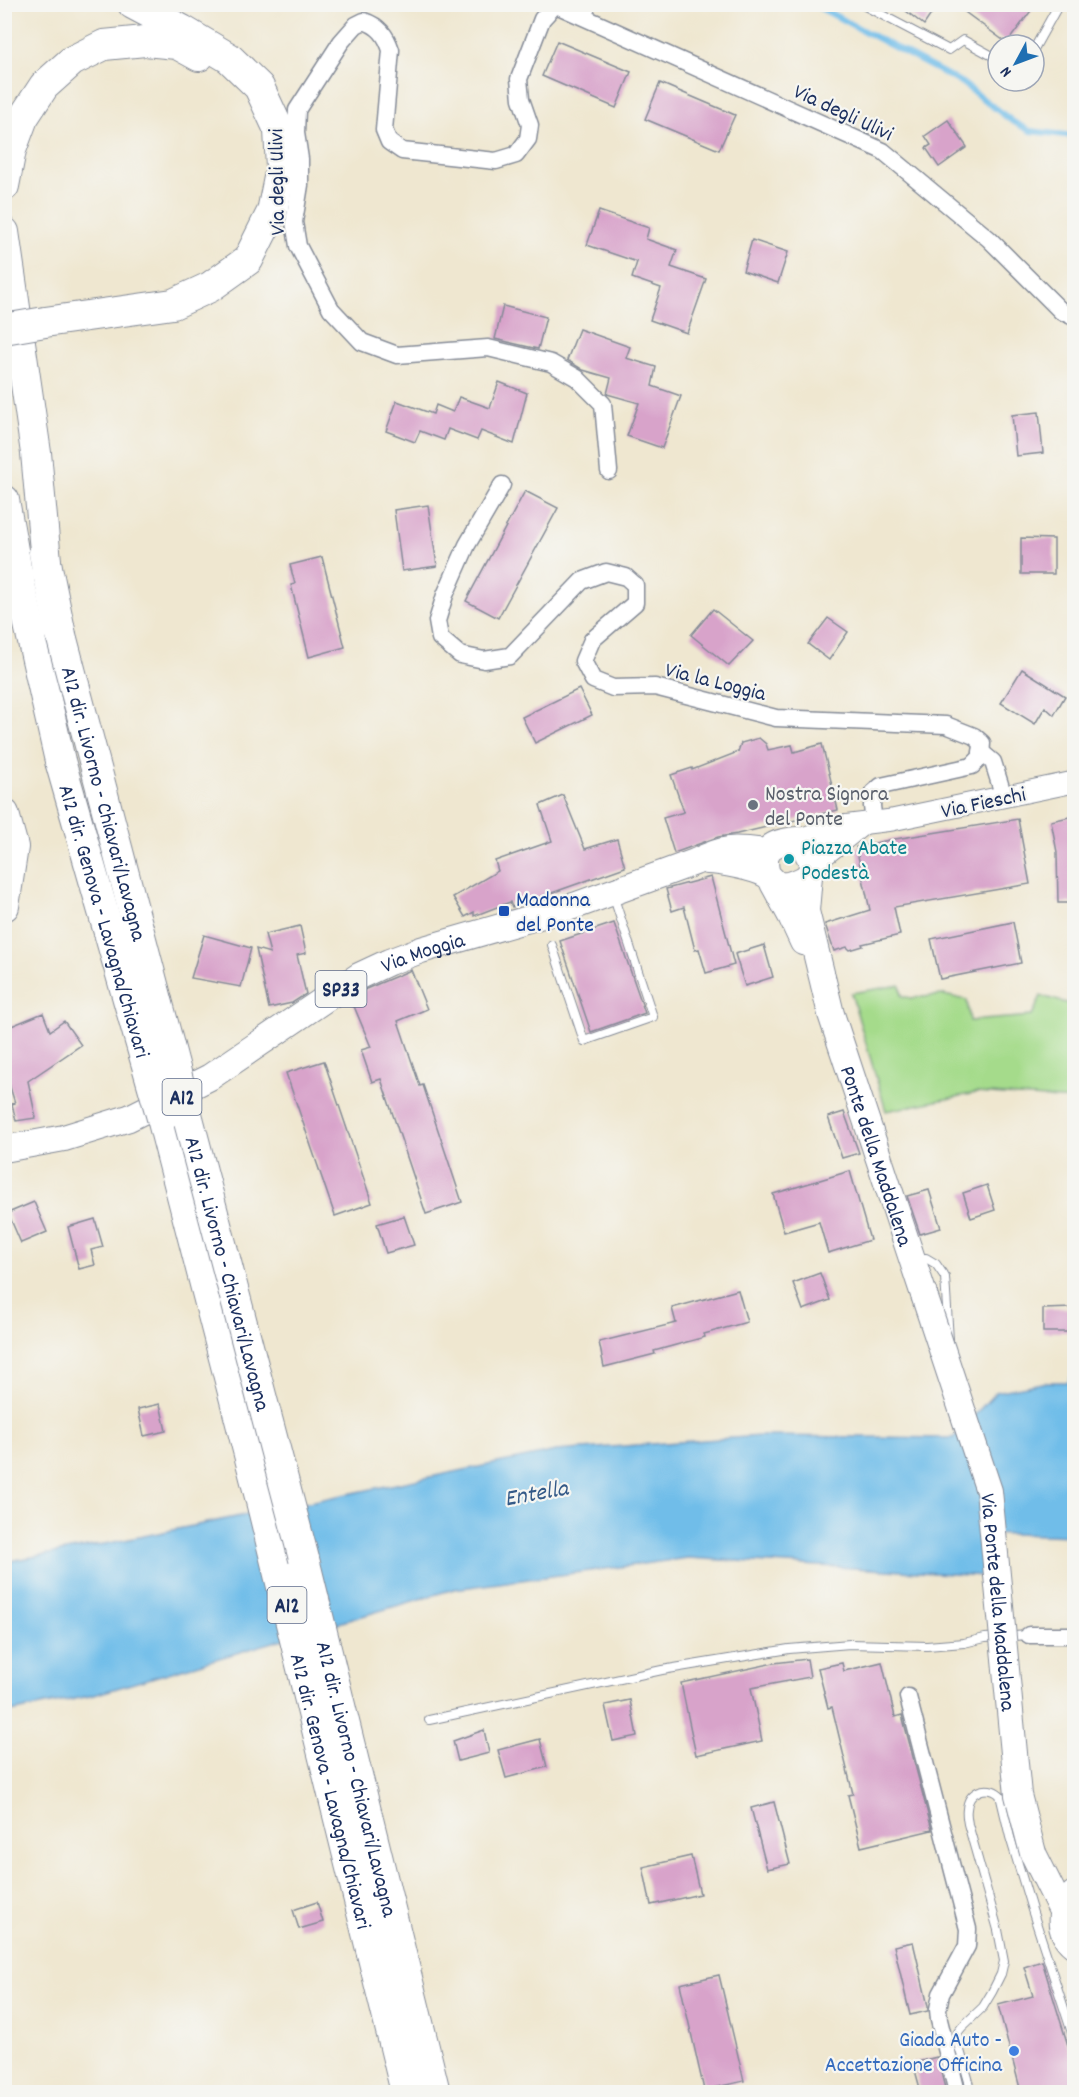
<svg xmlns="http://www.w3.org/2000/svg" width="1079" height="2097" font-family="Dekko,sans-serif">
	<style>
		.green { fill: #a5db8b; stroke: #608574; stroke-width: 1.5 }
		.water { fill: #6fbde9; stroke: #4576a4; stroke-width: 1.5 }
		.lines { fill: none; stroke-linecap: round; stroke-linejoin: round }
		.stream { stroke: #6fbde9; stroke-width: 6 }
		.building { fill: #d8a3ca }
		.service-casing { stroke: #858b97; stroke-width: 10 }
		.minor-casing { stroke: #858b97; stroke-width: 19 }
		.tertiary-casing { stroke: #858b97; stroke-width: 23 }
		.primary-casing { stroke: #858b97; stroke-width: 28 }
		.motorway-casing { stroke: #858b97; stroke-width: 32 }
		.service { stroke: #fff; stroke-width: 8 }
		.minor { stroke: #fff; stroke-width: 16 }
		.tertiary { stroke: #fff; stroke-width: 21 }
		.primary { stroke: #fff; stroke-width: 26 }
		.motorway { stroke: #fff; stroke-width: 30 }
		.primary-bridge-casing { stroke: #858b97; stroke-width: 28; stroke-linecap: butt }
		.motorway-bridge-casing { stroke: #858b97; stroke-width: 32; stroke-linecap: butt }
		.primary-bridge { stroke: #fff; stroke-width: 26 }
		.motorway-bridge { stroke: #fff; stroke-width: 30 }
		.worship-dot { fill: #6b7280; stroke: #f6f6f2; stroke-width: 2 }
		.culture-dot { fill: #0f9aa8; stroke: #f6f6f2; stroke-width: 2 }
		.transit-dot { fill: #1a4fb4; stroke: #f6f6f2; stroke-width: 2 }
		.shop-dot { fill: #3f7fe0; stroke: #f6f6f2; stroke-width: 2 }
		.labels { text-anchor: middle; stroke-width: 4.5; stroke-linejoin: round; paint-order: stroke }
		.shield { fill: #f6f6f2; stroke: #5d6b8a; stroke-width: 1.5 }
		.shield-label { font-size: 21px; font-weight: bold; fill: #1b2f5e }
		.street-label { font-size: 22px; fill: #1b2f5e; stroke: #f6f6f2 }
		.worship-label { font-size: 22px; fill: #5b616d; stroke: #f6f6f2; text-anchor: start }
		.culture-label { font-size: 22px; fill: #0d838f; stroke: #f6f6f2; text-anchor: start }
		.transit-label { font-size: 22px; fill: #164399; stroke: #f6f6f2; text-anchor: start }
		.shop-label { font-size: 22px; fill: #366cbe; stroke: #f6f6f2; text-anchor: end }
		.water-label { font-size: 24px; font-style: italic; fill: #345a88; stroke: #f6f6f2 }
	</style>
	<rect width="100%" height="100%" fill="#f6f6f2"/>
	<filter id="ink" filterUnits="userSpaceOnUse"><feTurbulence type="fractalNoise" baseFrequency=".0167" numOctaves="2"/><feDisplacementMap in="SourceGraphic" scale="12" xChannelSelector="R" yChannelSelector="G"/><feConvolveMatrix kernelMatrix="1 2 1 2 8 2 1 2 1" color-interpolation-filters="sRGB"/></filter>
	<filter id="wash" filterUnits="userSpaceOnUse"><feTurbulence type="fractalNoise" baseFrequency=".008" numOctaves="4" result="noise"/><feDisplacementMap in="SourceGraphic" scale="24" xChannelSelector="R" yChannelSelector="G"/><feGaussianBlur stdDeviation="1.35" result="paint"/><feColorMatrix in="noise" values="0 0 0 0 0 0 0 0 0 0 0 0 0 0 0 0 0 1.4 0 .05"/><feComposite in="paint" operator="in"/></filter>
	<g filter="url(#wash)">
		<rect width="100%" height="100%" fill="#efe7d0"/>
		<polygon class="green" points="900,985 902,996 911,998 944,995 967,1000 970,1021 1032,1016 1041,996 1074,1005 1074,1100 976,1093 886,1111 851,993"/>
		<polygon class="water" points="1047,1382 1074,1382 1074,1536 986,1533 985,1576 688,1558 454,1589 90,1696 5,1713 5,1562 110,1543 556,1451 760,1436 953,1438 996,1392"/>
		<g class="lines">
			<g class="stream">
				<polyline points="813,4 962,83 1012,121 1030,131 1074,136"/>
				<polyline points="1068,1388 1074,1375"/>
			</g>
		</g>
		<g id="blocks">
			<g class="building">
				<polygon points="897,4 938,4 924,25"/>
				<polygon points="954,4 1036,4 1007,43"/>
				<polygon points="557,41 631,72 616,108 542,76"/>
				<polygon points="660,83 735,115 719,150 645,119"/>
				<polygon points="948,120 967,147 939,167 926,148 931,145 925,136"/>
				<polygon points="599,211 649,228 646,239 677,250 671,267 706,279 687,333 650,320 661,288 632,278 637,262 587,245"/>
				<polygon points="752,240 788,252 778,283 743,271"/>
				<polygon points="503,306 546,317 538,349 495,339"/>
				<polygon points="579,329 630,347 626,358 656,367 652,386 681,396 662,448 627,436 639,403 607,394 611,378 583,370 567,360"/>
				<polygon points="499,382 527,393 514,444 481,431 477,440 448,429 444,440 420,431 415,442 386,431 397,401 433,414 436,405 453,412 459,397 490,408"/>
				<polygon points="1039,412 1043,453 1016,456 1012,415"/>
				<polygon points="525,491 558,508 498,618 466,601"/>
				<polygon points="428,505 437,566 402,571 394,510"/>
				<polygon points="1021,538 1054,539 1054,574 1021,574"/>
				<polygon points="322,557 345,647 309,657 291,585 295,584 290,565"/>
				<polygon points="713,609 753,641 729,666 691,635"/>
				<polygon points="828,618 848,632 829,660 808,644"/>
				<polygon points="1022,669 1065,696 1054,715 1045,707 1035,724 1001,703"/>
				<polygon points="579,689 592,715 535,743 522,717"/>
				<polygon points="759,738 766,744 768,750 792,745 794,752 822,744 838,810 737,834 718,837 674,853 663,818 684,812 671,775 692,768 692,770 738,752 741,743"/>
				<polygon points="563,795 585,849 617,839 625,867 512,907 510,902 474,916 474,912 465,917 453,897 498,871 495,861 552,841 540,805"/>
				<polygon points="1074,816 1074,903 1058,903 1057,852 1051,821"/>
				<polygon points="1018,819 1030,884 894,907 900,935 862,944 863,946 850,950 847,947 834,951 825,924 870,910 856,847 889,840"/>
				<polygon points="711,877 734,965 706,973 699,949 695,950 684,907 672,911 666,889"/>
				<polygon points="1013,922 1021,963 940,979 931,939"/>
				<polygon points="614,923 645,1013 591,1032 560,941"/>
				<polygon points="300,926 306,953 297,955 306,994 292,1003 269,1008 256,949 270,953 265,934"/>
				<polygon points="204,935 251,948 241,987 191,978"/>
				<polygon points="764,945 773,977 745,986 735,954"/>
				<polygon points="411,970 427,1009 398,1021 420,1086 423,1085 462,1202 426,1214 381,1079 372,1082 361,1050 371,1047 351,999 366,989"/>
				<polygon points="43,1013 50,1031 64,1021 81,1045 28,1081 36,1118 16,1121 12,1104 15,1103 4,1068 4,1029"/>
				<polygon points="324,1061 372,1203 335,1216 286,1073"/>
				<polygon points="844,1112 859,1153 842,1158 828,1117"/>
				<polygon points="850,1171 870,1240 828,1253 819,1222 784,1232 773,1194"/>
				<polygon points="987,1185 995,1210 971,1218 963,1193"/>
				<polygon points="929,1190 941,1228 920,1234 907,1196"/>
				<polygon points="34,1202 47,1232 21,1243 8,1213"/>
				<polygon points="404,1216 414,1245 386,1253 377,1224"/>
				<polygon points="95,1219 103,1247 91,1250 95,1265 79,1269 68,1227"/>
				<polygon points="820,1273 830,1300 803,1310 793,1283"/>
				<polygon points="738,1290 747,1322 704,1334 705,1337 654,1351 655,1354 604,1367 599,1342 676,1323 672,1308"/>
				<polygon points="1074,1308 1074,1332 1043,1332 1043,1309"/>
				<polygon points="160,1404 166,1431 144,1436 138,1409"/>
				<polygon points="807,1659 810,1677 751,1688 762,1741 696,1755 681,1683 774,1663"/>
				<polygon points="882,1662 895,1717 902,1715 932,1830 861,1847 848,1795 853,1794 832,1707 828,1708 818,1668 842,1663 844,1671"/>
				<polygon points="630,1700 637,1736 613,1741 605,1705"/>
				<polygon points="484,1730 489,1753 458,1761 453,1741"/>
				<polygon points="540,1739 547,1767 506,1778 498,1750"/>
				<polygon points="774,1802 790,1864 767,1869 751,1808"/>
				<polygon points="691,1856 700,1894 651,1905 643,1867"/>
				<polygon points="317,1902 323,1922 299,1929 293,1910"/>
				<polygon points="913,1942 928,2006 928,2011 910,2015 894,1946"/>
				<polygon points="1042,1961 1074,2065 1074,2092 1021,2092 998,2005 1033,1996 1024,1967"/>
				<polygon points="719,1975 744,2081 704,2090 680,1984"/>
				<polygon points="937,2057 946,2092 921,2092 913,2063"/>
			</g>
		</g>
	</g>
	<g filter="url(#ink)">
		<use href="#blocks" fill-opacity="0" stroke="#858b97" stroke-width="1.5"/>
		<g class="lines">
			<g class="service-casing">
				<g id="service">
					<polyline points="861,4 949,50 963,40 998,59"/>
					<polyline points="586,19 593,4"/>
					<polyline points="1034,49 1059,4"/>
					<polyline points="552,945 584,1041 653,1017 613,895"/>
					<polyline points="916,1259 926,1258 936,1264 945,1277 949,1340"/>
					<polyline points="429,1720 662,1670 789,1649 850,1644 927,1646 964,1643 985,1638 1029,1635"/>
					<path d="M972,2092L957,2040L958,2032L962,2027L983,2007L992,1992L1001,1974L1004,1961L998,1930L968,1824C967,1819 966,1814 967,1809C968,1791 987,1784 1000,1795L1010,1837L1032,1910L1074,2039"/>
				</g>
			</g>
			<g class="minor-casing">
				<g id="minor">
					<polyline points="554,4 883,151 989,239 1061,311 1074,317"/>
					<path d="M555,5L542,19L519,79L521,99L530,125L528,139L516,155L496,161L402,151L389,142L384,130L391,50C386,35 379,26 364,21L356,25L341,42L297,110L296,133L300,159V185L294,222L298,246L331,309L362,342L397,355L488,348L551,363L577,378L603,404L609,471"/>
					<polyline points="502,485 467,545 445,595 437,621 440,638 460,655 484,660 510,656 582,581 606,572 626,577 635,585 635,603 592,640 583,661 593,680 613,688 655,687 776,718 946,725 974,736 982,743 981,757 972,766 881,786 873,793 872,806 874,823"/>
					<polyline points="981,752 993,762 1004,797"/>
					<polyline points="1029,1635 1074,1635"/>
					<polyline points="908,1697 968,1929 967,1946 941,1994 938,2009 939,2020 957,2092"/>
				</g>
			</g>
			<g class="tertiary-casing">
				<g id="tertiary">
					<polyline points="798,840 834,827 892,820 1074,782"/>
					<polyline points="813,869 823,856 863,824"/>
				</g>
			</g>
			<g class="primary-casing">
				<g id="primary">
					<path d="M707,861C720,861 756,868 767,875C773,879 773,884 781,885C787,886 794,884 800,881C821,872 810,854 798,840C773,842 760,847 767,875"/>
					<path id="s1" d="M809,876L806,911L831,1014L924,1295"/>
					<polyline points="773,883 791,916 803,942"/>
					<path id="s2" d="M4,1149L64,1138L129,1118L210,1077L359,976L389,962L421,950L577,905L695,862C725,847 733,848 766,852"/>
					<polyline points="1033,1853 1062,1911"/>
					<path d="M1074,1894C1058,1909 1057,1931 1074,1945"/>
				</g>
			</g>
			<g class="motorway-casing">
				<g id="motorway">
					<polyline points="4,186 11,150 23,118 44,86 72,61 104,45 145,41 177,44 199,56"/>
					<polyline points="4,232 36,453 47,572"/>
					<polyline points="45,322 173,304 210,287 248,260 272,212 281,168 279,130 259,87 229,58 182,30 133,4"/>
					<polyline points="4,500 16,567 60,761"/>
					<polyline points="44,553 61,635"/>
					<polyline points="4,814 13,847 4,906"/>
					<path id="s3" d="M162,1118L259,1493L406,2092"/>
					<path id="s4" d="M304,1559L435,2092"/>
				</g>
			</g>
			<use href="#service" class="service"/>
			<use href="#minor" class="minor"/>
			<use href="#tertiary" class="tertiary"/>
			<use href="#primary" class="primary"/>
			<use href="#motorway" class="motorway"/>
			<g class="primary-bridge-casing">
				<g id="primary-bridge">
					<path id="s5" d="M924,1295L989,1491L1018,1795L1033,1853"/>
				</g>
			</g>
			<g class="motorway-bridge-casing">
				<g id="motorway-bridge">
					<polyline points="4,329 45,322"/>
					<path id="s6" d="M61,635L304,1559"/>
					<path id="s7" d="M60,761L162,1118"/>
				</g>
			</g>
			<use href="#primary-bridge" class="primary-bridge"/>
			<use href="#motorway-bridge" class="motorway-bridge"/>
		</g>
	</g>
	<circle class="worship-dot" cx="753" cy="805" r="6"/>
	<circle class="culture-dot" cx="789" cy="859" r="6"/>
	<rect class="transit-dot" x="498" y="905" width="12" height="12" rx="3"/>
	<circle class="shop-dot" cx="1014" cy="2051" r="6"/>
	<g class="labels">
		<g class="shield">
			<rect x="315.5" y="971" width="51" height="36" rx="4.5"/>
			<rect x="162.5" y="1079" width="39" height="36" rx="4.5"/>
			<rect x="267.5" y="1587" width="39" height="36" rx="4.5"/>
		</g>
		<g class="shield-label">
			<text x="341" y="996">SP33</text>
			<text x="182" y="1104">A12</text>
			<text x="287" y="1612">A12</text>
		</g>
		<g class="street-label">
			<text transform="translate(844 111) rotate(25)" y="8">Via degli Ulivi</text>
			<text transform="translate(275 182) rotate(-91)" y="8">Via degli Ulivi</text>
			<text transform="translate(716 680) rotate(14)" y="8">Via la Loggia</text>
			<text transform="translate(983 801) rotate(-12)" y="8">Via Fieschi</text>
			<text dy="8" stroke="none"><textPath href="#s6" startOffset="174">A12 dir. Livorno - Chiavari/Lavagna</textPath></text>
			<text dy="8" stroke="none"><textPath href="#s7" startOffset="166">A12 dir. Genova - Lavagna/Chiavari</textPath></text>
			<text dy="8" stroke="none"><textPath href="#s2" startOffset="468">Via Moggia</textPath></text>
			<text dy="8" stroke="none"><textPath href="#s1" startOffset="290">Ponte della Maddalena</textPath></text>
			<text dy="8" stroke="none"><textPath href="#s6" startOffset="660">A12 dir. Livorno - Chiavari/Lavagna</textPath></text>
			<text dy="8" stroke="none"><textPath href="#s5" startOffset="318">Via Ponte della Maddalena</textPath></text>
			<text dy="8" stroke="none"><textPath href="#s4" startOffset="226">A12 dir. Livorno - Chiavari/Lavagna</textPath></text>
			<text dy="8" stroke="none"><textPath href="#s3" startOffset="694">A12 dir. Genova - Lavagna/Chiavari</textPath></text>
		</g>
		<g class="worship-label">
			<text x="765" y="800">Nostra Signora<tspan x="765" dy="25">del Ponte</tspan></text>
		</g>
		<g class="culture-label">
			<text x="801" y="854">Piazza Abate<tspan x="801" dy="25">Podestà</tspan></text>
		</g>
		<g class="transit-label">
			<text x="516" y="906">Madonna<tspan x="516" dy="25">del Ponte</tspan></text>
		</g>
		<g class="shop-label">
			<text x="1002" y="2046">Giada Auto -<tspan x="1002" dy="25">Accettazione Officina</tspan></text>
		</g>
		<g class="water-label">
			<text transform="translate(536 1492) rotate(-10)" y="8">Entella</text>
		</g>
	</g>
	<rect width="1079" height="2097" fill="none" stroke="#f6f6f2" stroke-width="24"/>
	<g transform="translate(1016 63) rotate(229)"><circle r="28" fill="#f6f6f2" stroke="#9ea6b7" stroke-width="1.5"/>
	<path d="M0-4.5L10 22L0 15L-10 22Z" fill="#1f6fb2"/>
	<text y="-9" font-size="16" font-weight="bold" text-anchor="middle" fill="#1b2f5e">N</text>
	</g>
</svg>
